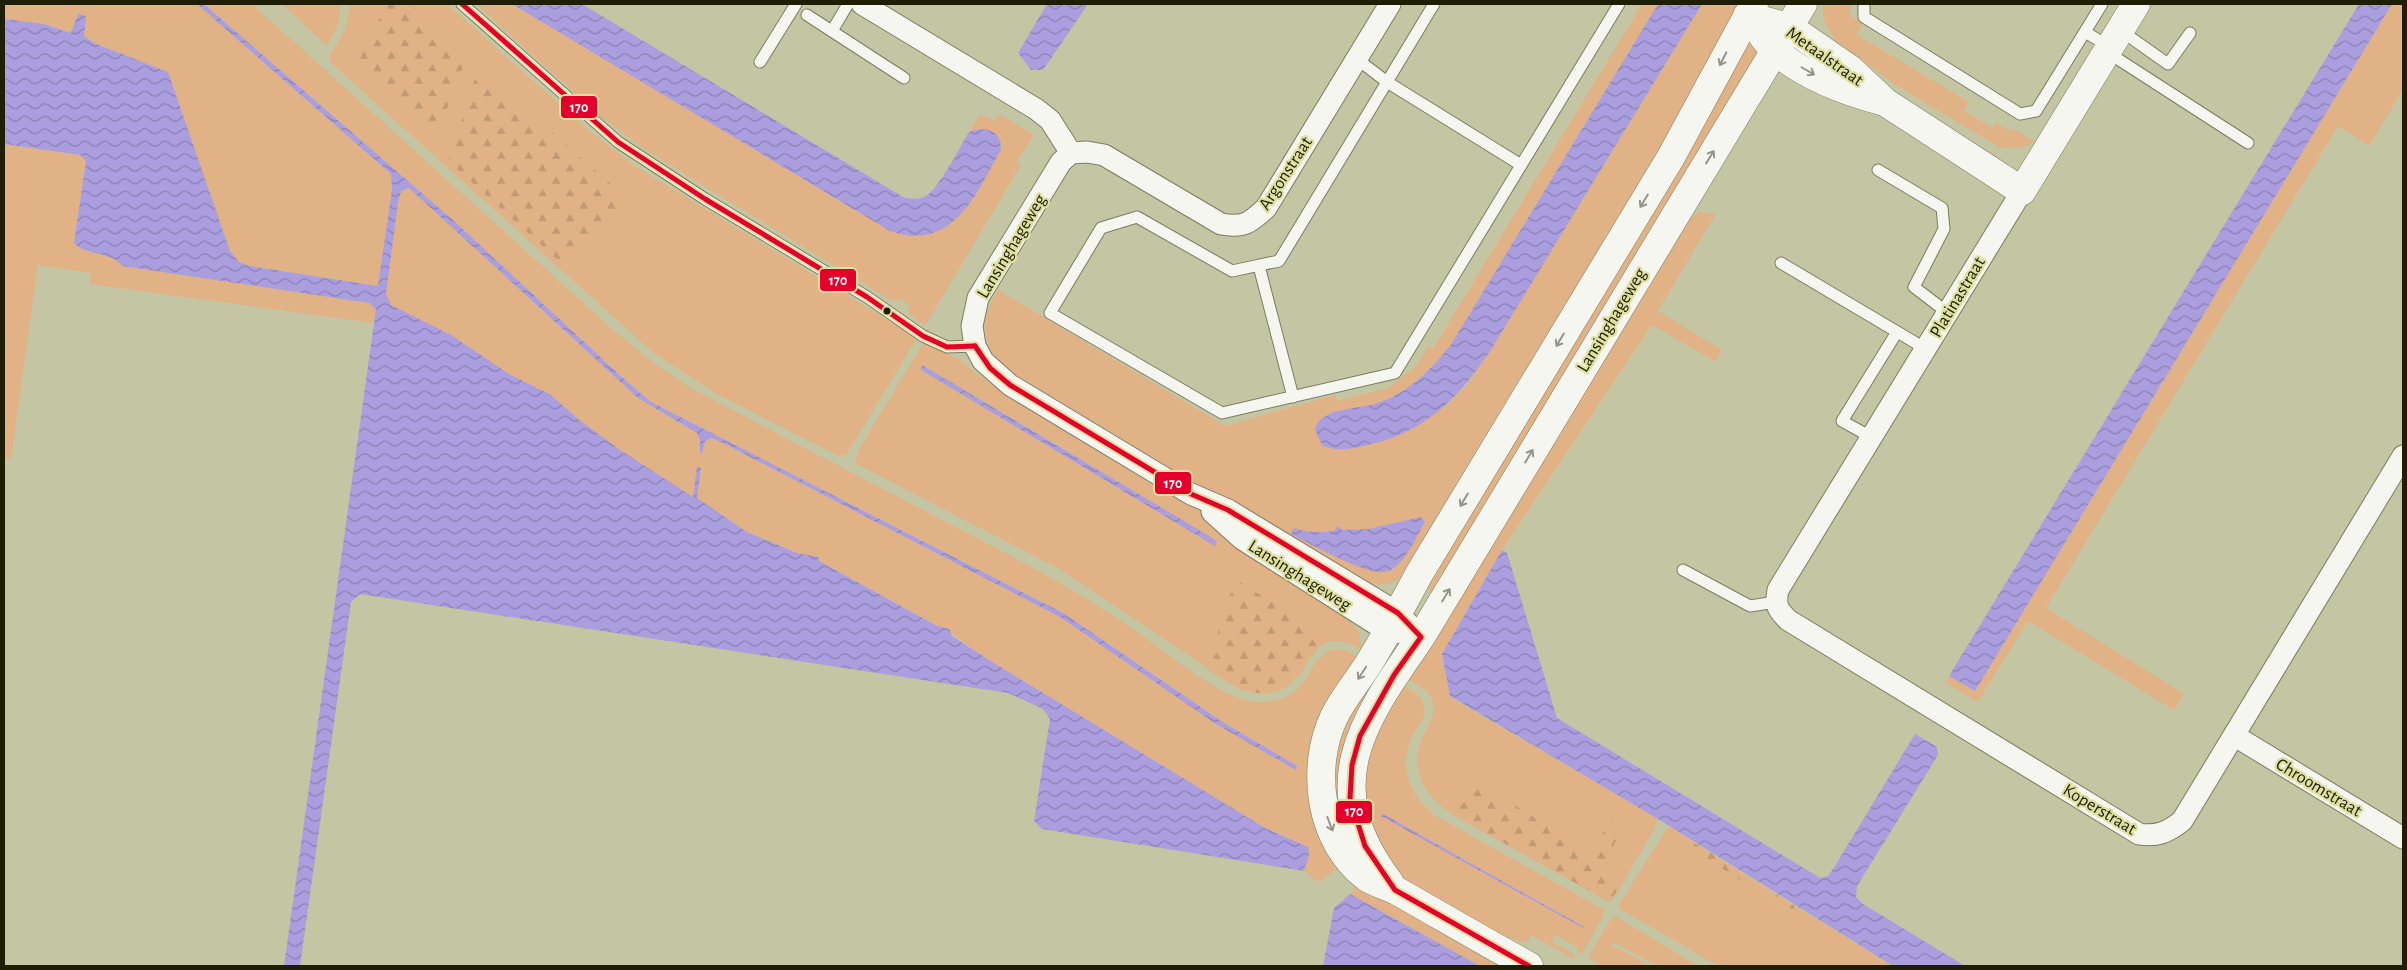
<svg xmlns="http://www.w3.org/2000/svg" width="2407" height="970" font-family="'Alegreya Sans',sans-serif">
	<style>
		.green { fill: #e2b287; fill-rule: evenodd }
		.forest { fill: url(#forest-firs) }
		.water { fill: url(#water-waves) }
		.lines { fill: none; stroke-linecap: round; stroke-linejoin: round }
		.service-casing { stroke: #7c7c60; stroke-width: 13 }
		.minor-casing { stroke: #7c7c60; stroke-width: 23 }
		.tertiary-casing { stroke: #7c7c60; stroke-width: 29 }
		.service { stroke: #f6f6f1; stroke-width: 11 }
		.minor { stroke: #f6f6f1; stroke-width: 21 }
		.tertiary { stroke: #f6f6f1; stroke-width: 28 }
		.bus-1-casing { stroke: #dee0a1; stroke-width: 9 }
		.bus-1 { stroke: #e4002b; stroke-width: 5 }
		.oneway { stroke: #959587 }
		.bus-dot { fill: #1e1e05; stroke: #dee0a1; stroke-width: 2 }
		.labels { text-anchor: middle; stroke-width: 4.5; stroke-linejoin: round; paint-order: stroke }
		.street-label { font-size: 18px; fill: #1e1e05; stroke: #dee0a1 }
		.line-badge { stroke: #dee0a1; stroke-width: 2 }
		.badge-label { font-size: 14px; text-anchor: middle; font-weight: bold; fill: #fff }
	</style>
	<defs>
		<pattern id="forest-firs" width="22" height="20" patternUnits="userSpaceOnUse" patternTransform="scale(1.25)"><rect width="22" height="20" fill="#e2b287"/><path d="M5 1l3.5 6h-7zM16 11l3.5 6h-7z" fill="#c19973"/></pattern>
		<pattern id="water-waves" width="16" height="10" patternUnits="userSpaceOnUse" patternTransform="scale(1.25)"><rect width="16" height="10" fill="#aa9edf"/><path d="M0 5q4-4 8 0t8 0" fill="none" stroke="#8a80b3"/></pattern>
	</defs>
	<rect width="100%" height="100%" fill="#c4c5a2"/>
	<g class="green">
		<polygon points="4,4 197,4 391,174 392,190 379,286 250,266 239,262 230,251 168,72 94,43 84,36 85,16 78,14 71,33 44,24 4,19"/>
		<path d="M204,4H252L611,328L655,364L689,387C765,427 842,468 919,508C993,547 1068,583 1136,631C1163,650 1223,700 1255,702C1313,705 1302,660 1334,649L1347,651L1361,659L1325,721L1339,868L1318,882L1304,871L1306,865L1288,837L1265,828L989,660C977,653 948,628 937,626L819,561L818,557L797,553L747,532L620,450L578,419L551,395L509,374L450,335L391,305L386,294L398,203L401,191L409,188L638,398L697,433L700,440V450L702,453L705,441L712,438L725,444L1060,617L1216,724L1296,769L1297,767L1224,723L1063,613L651,402L624,379L454,221Z"/>
		<path d="M282,4H340C342,21 335,32 327,46Z"/>
		<polygon points="350,4 447,4 586,128 635,166 917,338 847,454 839,456 715,393 655,354 330,62 330,56 346,28"/>
		<polygon points="476,4 512,4 890,231 914,237 976,129 969,132 981,114 994,121 999,114 1034,135 1017,162 1021,165 925,326 907,312 910,308 902,299 897,302 894,299 892,301 647,151 600,116"/>
		<path d="M1642,4H1658L1452,343C1431,371 1405,395 1371,405C1355,410 1323,408 1316,426L1335,449L1372,444L1446,406L1466,386L1489,353L1702,4H1745L1683,118L1408,570C1387,592 1372,585 1347,577L1010,372C980,348 979,322 998,290L1225,426L1335,395L1338,401L1388,388L1417,366L1428,346L1433,349Z"/>
		<polygon points="1823,4 1848,4 1851,7 1849,14 1862,24 1857,35 1969,102 1964,111 1993,128 1996,123 2010,131 2012,128 2035,142 2020,148 1999,147 1894,84 1835,40 1823,19"/>
		<polygon points="2392,4 2403,4 2403,90 2369,146 2338,126 2046,608 2184,694 2174,710 2028,621 1978,702 1946,683 1949,676 1975,691"/>
		<polygon points="1748,34 1761,52 1432,594 1424,580"/>
		<path d="M4,144L80,155L86,161L74,243C87,257 109,250 122,266L369,303L376,309L374,323L90,284L91,273L38,265L11,459L4,458Z"/>
		<path d="M1701,212L1716,214L1658,311L1722,350L1716,362L1652,325L1502,550L1464,615L1450,697L1658,819L1653,831L1613,900L1609,902L1452,814C1426,797 1409,770 1422,739C1428,724 1440,712 1430,696C1424,686 1411,681 1402,676L1689,219Z"/>
		<path d="M924,342L959,359L981,377L1035,411L1201,511L1251,556L1349,619L1359,633L1362,650C1297,611 1319,712 1239,689L1061,570L857,464L855,460L860,448ZM922,365L1056,444L1215,546L921,370Z"/>
		<polygon points="1373,668 1383,674 1351,725 1343,757 1348,827 1340,828 1330,760 1342,718"/>
		<path d="M1399,683C1407,688 1419,693 1423,702C1429,717 1416,728 1410,741C1399,770 1412,797 1434,815L1604,910L1602,914L1604,915L1582,954L1577,952L1579,948L1556,935L1552,942L1575,955L1573,959L1531,935L1526,943L1485,929L1406,882L1393,869L1370,830L1361,772Z"/>
		<polygon points="1669,826 1690,840 1687,847 1791,911 1795,906 1893,966 1719,966 1620,909 1620,903"/>
		<polygon points="1361,882 1504,966 1480,966 1350,894"/>
		<polygon points="1615,916 1698,966 1657,966 1613,942 1611,945 1651,966 1603,966 1588,958 1611,918 1613,919"/>
	</g>
	<g class="forest">
		<polygon points="387,4 412,4 467,57 440,127 429,132 358,63"/>
		<polygon points="479,67 621,193 614,215 566,267 448,161"/>
		<path d="M1240,582L1304,623L1321,645C1311,654 1307,666 1298,676C1269,709 1235,688 1207,669L1218,650V630L1227,616L1225,601Z"/>
		<polygon points="1482,784 1589,853 1612,820 1621,831 1601,870 1621,886 1609,902 1452,814"/>
		<polygon points="1690,840 1795,906 1792,911 1686,847"/>
	</g>
	<g class="water">
		<path d="M197,4H204L454,221L624,379L651,402L1063,613L1224,723L1297,766L1296,770L1216,724L1060,617L725,444L712,438L705,441L702,453H700V440L697,433L638,398L409,188L401,191L398,203L386,294L391,305L451,335L509,374L551,395L578,419L620,450L693,497L697,466L701,468L697,498L747,532L797,553L818,557L819,561L937,626L949,629L952,636L989,660L1265,828L1308,847L1309,855L1304,871L1042,829L1034,821L1050,719L1043,709L1008,693L360,594L351,602L300,966H284L376,309L369,303L122,266C109,250 87,257 74,243L86,161L80,155L4,144V19L44,24L71,33L78,14L86,16L84,36L94,43L168,72L230,251L239,262L250,266L378,286L392,190L391,174Z"/>
		<path d="M512,4H582L903,197C910,199 919,200 926,196C939,188 960,147 969,132C986,125 1002,131 1001,150C980,185 963,234 916,236C908,237 898,233 890,231Z"/>
		<polygon points="1047,4 1088,4 1043,70 1031,70 1018,53"/>
		<path d="M1658,4H1702L1489,353C1455,402 1424,433 1364,446C1350,449 1334,452 1322,445L1315,430C1320,407 1356,410 1374,404C1407,395 1432,369 1452,343Z"/>
		<polygon points="2359,4 2392,4 1975,691 1949,676"/>
		<polygon points="922,365 1209,536 1217,542 1215,546 921,370"/>
		<path d="M1421,517L1425,522C1416,537 1406,563 1389,571C1370,579 1310,543 1291,534L1294,528C1308,533 1320,533 1334,531L1338,526L1342,530L1369,529Z"/>
		<polygon points="1502,550 1507,553 1557,718 1820,878 1828,876 1835,866 1915,734 1937,747 1938,755 1857,886 1856,897 1863,904 1965,966 1893,966 1658,819 1450,696 1442,654"/>
		<polygon points="1383,814 1584,927 1583,928 1381,816"/>
		<polygon points="1350,894 1480,966 1323,966 1334,908"/>
	</g>
	<g class="lines">
		<g class="service-casing">
			<g id="service">
				<polyline points="462,4 618,142 705,199 867,297 923,336 947,347 975,346"/>
				<polyline points="1434,4 1279,261 1232,271 1137,217 1101,228 1050,313 1222,413 1395,373 1619,4"/>
				<polyline points="1864,4 1864,17 2020,114 2036,111 2102,4"/>
				<polyline points="807,15 904,78"/>
				<polyline points="2120,30 2168,64 2190,33"/>
				<polyline points="832,31 848,4"/>
				<polyline points="2085,32 2110,47"/>
				<polyline points="2107,52 2248,143"/>
				<polyline points="1357,59 1387,82 1521,165"/>
				<polyline points="760,62 796,4"/>
				<polyline points="1878,170 1942,208 1944,229 1914,287 1948,313"/>
				<polyline points="1781,263 1926,349"/>
				<polyline points="1259,266 1293,397"/>
				<polyline points="1871,437 1842,421 1897,332"/>
				<polyline points="1683,570 1750,606 1776,602"/>
			</g>
		</g>
		<g class="minor-casing">
			<g id="minor">
				<polyline points="862,4 1036,109 1050,120 1071,153"/>
				<polyline points="1071,153 1061,162 978,298 972,326 975,346 983,361 1010,385 1191,494 1228,510 1398,613 1421,637"/>
				<path d="M1071,153L1087,152L1104,155L1221,224C1244,228 1250,223 1266,208L1390,4"/>
				<path d="M2022,191L1778,590C1775,605 1777,609 1788,620L2139,834C2157,837 2168,832 2182,821L2403,456"/>
				<polyline points="1212,512 1242,539 1387,631 1402,633"/>
				<polyline points="2235,736 2403,838"/>
			</g>
		</g>
		<g class="tertiary-casing">
			<g id="tertiary">
				<polyline points="1747,16 1789,27 1850,69 1885,102 2022,191 2136,4"/>
				<path d="M1763,37C1789,71 1841,90 1881,101"/>
				<path d="M1390,883C1316,786 1361,723 1421,637L1803,4"/>
				<path d="M1529,966C1485,942 1441,916 1397,891C1387,886 1375,883 1366,877C1319,841 1310,768 1334,717C1343,698 1358,681 1369,663C1387,634 1403,604 1419,574L1671,157L1754,4"/>
			</g>
		</g>
		<use href="#service" class="service"/>
		<use href="#minor" class="minor"/>
		<use href="#tertiary" class="tertiary"/>
		<g class="bus-1-casing">
			<g id="bus-1">
				<polyline points="462,4 618,142 705,199 867,297 923,336 947,347 975,346"/>
				<polyline points="975,346 990,368 1010,385 1191,494 1228,510 1398,613 1421,637 1394,675 1360,736 1352,765 1350,798 1365,846 1395,890 1529,966"/>
			</g>
		</g>
		<use href="#bus-1" class="bus-1"/>
	</g>
	<defs><path id="oneway-shaft" d="M-6 0H5M1.5-3L5.5 0L1.5 3" fill="none" stroke-width="1.6" stroke-linecap="round" stroke-linejoin="round" transform="scale(1.25)"/></defs>
	<g class="oneway">
		<use href="#oneway-shaft" transform="translate(1723 59) rotate(117)"/>
		<use href="#oneway-shaft" transform="translate(1808 71) rotate(30)"/>
		<use href="#oneway-shaft" transform="translate(1710 157) rotate(-58)"/>
		<use href="#oneway-shaft" transform="translate(1644 201) rotate(121)"/>
		<use href="#oneway-shaft" transform="translate(1560 340) rotate(121)"/>
		<use href="#oneway-shaft" transform="translate(1529 456) rotate(-59)"/>
		<use href="#oneway-shaft" transform="translate(1464 500) rotate(121)"/>
		<use href="#oneway-shaft" transform="translate(1446 595) rotate(-59)"/>
		<use href="#oneway-shaft" transform="translate(1362 673) rotate(123)"/>
		<use href="#oneway-shaft" transform="translate(1330 824) rotate(69)"/>
	</g>
	<circle class="bus-dot" cx="887" cy="311" r="4.5"/>
	<g class="labels">
		<g class="street-label">
			<text transform="translate(1825 56) rotate(35)" y="6">Metaalstraat</text>
			<text transform="translate(1285 173) rotate(-57)" y="6">Argonstraat</text>
			<text transform="translate(1011 246) rotate(-59)" y="6">Lansinghageweg</text>
			<text transform="translate(1957 297) rotate(-59)" y="6">Platinastraat</text>
			<text transform="translate(1611 320) rotate(-59)" y="6">Lansinghageweg</text>
			<text transform="translate(1300 575) rotate(32)" y="6">Lansinghageweg</text>
			<text transform="translate(2319 787) rotate(31)" y="6">Chroomstraat</text>
			<text transform="translate(2100 809) rotate(31)" y="6">Koperstraat</text>
		</g>
	</g>
	<g class="line-badge">
		<rect x="560" y="95" width="38" height="24" rx="5" fill="#e4002b"/>
		<rect x="819" y="268" width="38" height="24" rx="5" fill="#e4002b"/>
		<rect x="1154" y="471" width="38" height="24" rx="5" fill="#e4002b"/>
		<rect x="1335" y="800" width="38" height="24" rx="5" fill="#e4002b"/>
	</g>
	<g class="badge-label">
		<text x="579" y="112">170</text>
		<text x="838" y="285">170</text>
		<text x="1173" y="488">170</text>
		<text x="1354" y="816">170</text>
	</g>
	<rect width="2407" height="970" fill="none" stroke="#1e1e05" stroke-width="10"/>
</svg>
